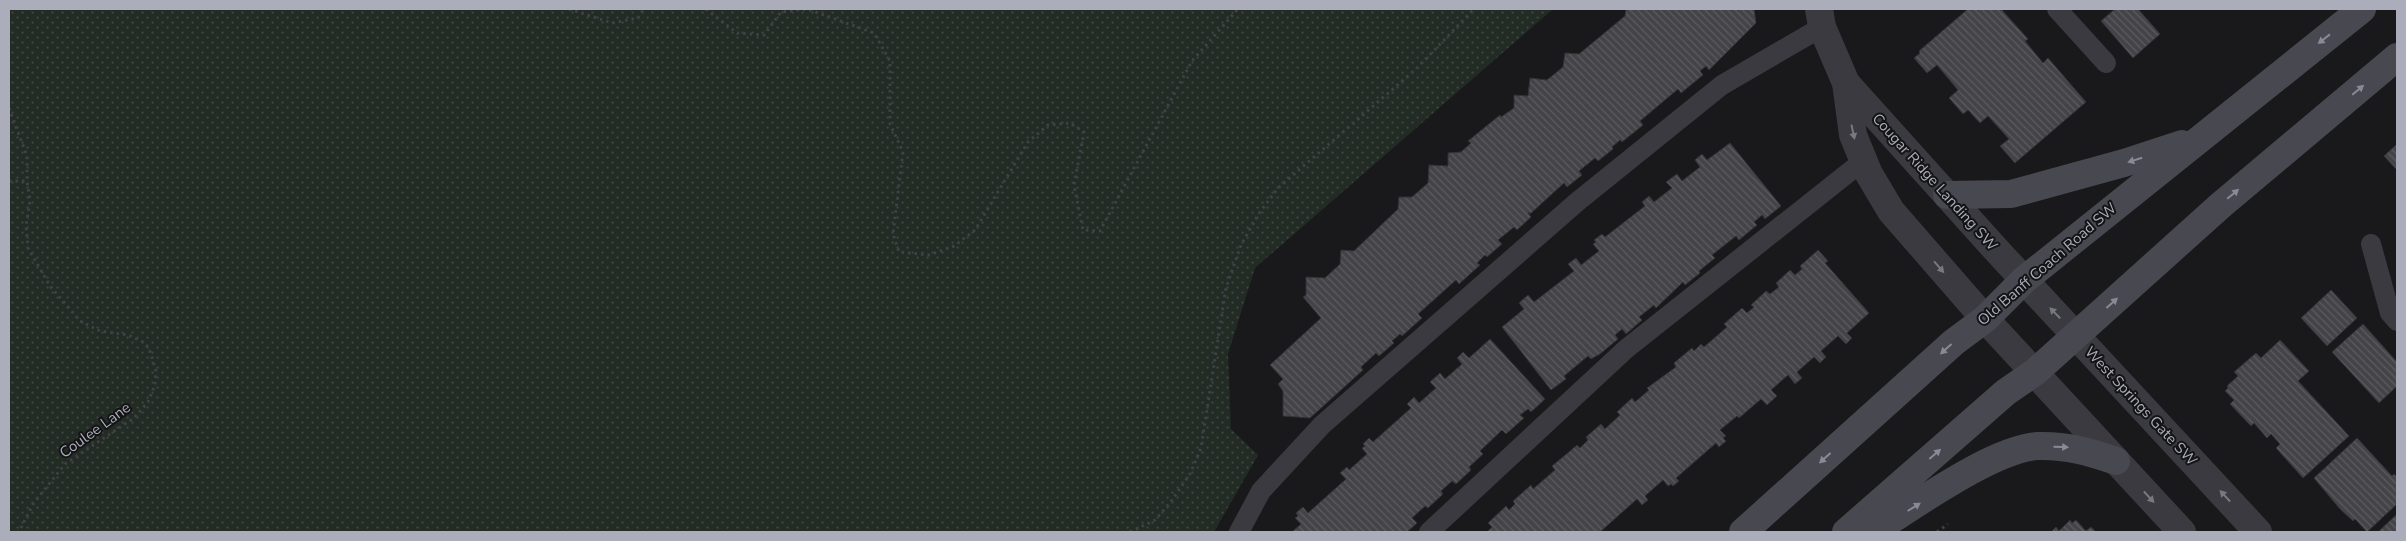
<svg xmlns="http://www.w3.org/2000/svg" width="2406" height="541" font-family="'Nunito Sans',sans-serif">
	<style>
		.park { fill: url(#park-dots) }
		.building { fill: url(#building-back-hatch); stroke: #333337 }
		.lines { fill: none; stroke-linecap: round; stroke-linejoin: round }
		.path { stroke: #404147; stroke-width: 3; stroke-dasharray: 2.5 4; stroke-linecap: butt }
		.service { stroke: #3a3a40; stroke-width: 20 }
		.minor { stroke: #3a3a40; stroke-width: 28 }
		.secondary { stroke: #484950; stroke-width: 28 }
		.oneway { fill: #888b95 }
		.oneway2 { fill: #787a83 }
		.labels { text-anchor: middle; stroke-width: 4; stroke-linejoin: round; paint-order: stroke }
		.street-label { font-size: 15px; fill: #abaeba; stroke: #141416 }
	</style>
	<defs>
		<pattern id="park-dots" width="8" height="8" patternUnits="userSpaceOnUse" patternTransform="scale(1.25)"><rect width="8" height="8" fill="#232b25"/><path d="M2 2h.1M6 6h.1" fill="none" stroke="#404743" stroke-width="1.8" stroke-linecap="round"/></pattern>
		<pattern id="building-back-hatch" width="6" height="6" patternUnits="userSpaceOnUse" patternTransform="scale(1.25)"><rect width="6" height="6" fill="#434348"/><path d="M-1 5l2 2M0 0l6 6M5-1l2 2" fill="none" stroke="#5b5c60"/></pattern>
	</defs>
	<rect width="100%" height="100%" fill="#19191b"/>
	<polygon class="park" points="9,9 1553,9 1255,268 1228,354 1231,429 1258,455 1214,532 9,532"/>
	<g class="building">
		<polygon points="1626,9 1754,9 1756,23 1709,70 1706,66 1700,71 1703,75 1681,93 1678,89 1640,121 1643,125 1622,142 1620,140 1612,147 1613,149 1598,161 1595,158 1579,171 1582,175 1567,187 1564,183 1530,214 1529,212 1528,213 1531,217 1517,230 1514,227 1498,240 1502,244 1487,257 1485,255 1477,263 1480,265 1459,284 1456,280 1418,314 1422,318 1402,336 1400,334 1392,341 1394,343 1379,356 1376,353 1361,367 1363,370 1310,418 1283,416 1283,391 1278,384 1283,379 1270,365 1321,318 1303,297 1306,295 1306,277 1325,278 1340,264 1341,250 1354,251 1398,209 1399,197 1412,197 1428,183 1429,165 1448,166 1448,153 1461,152 1471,143 1468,141 1500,115 1501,117 1514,108 1514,95 1528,96 1530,78 1547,80 1563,67 1565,53 1579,54 1625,16"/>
		<polygon points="1968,9 2001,9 2028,39 2025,41 2043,63 2048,58 2086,102 2015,163 2000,146 2009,139 1988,116 1980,123 1968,110 1963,114 1949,98 1958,90 1937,65 1927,73 1914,58 1920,53 1919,51"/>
		<polygon points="2115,9 2138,9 2160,34 2133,58 2101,21"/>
		<polygon points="1730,143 1781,206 1765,219 1762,215 1754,222 1757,225 1739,240 1736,236 1712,255 1715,258 1699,271 1700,273 1685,285 1683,282 1656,308 1654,305 1639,317 1642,320 1626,334 1622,329 1615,335 1618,339 1600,354 1591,359 1588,356 1564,376 1566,379 1551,390 1502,327 1524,309 1519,303 1528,295 1534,302 1574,271 1568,264 1576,258 1581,265 1599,251 1593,244 1596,242 1594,240 1602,234 1605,237 1645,206 1642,202 1649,196 1654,202 1672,188 1666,182 1677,174 1682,181 1700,167 1695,160 1702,154 1707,160"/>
		<polygon points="2397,144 2397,170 2384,156"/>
		<polygon points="1818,250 1828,261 1825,263 1869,313 1847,333 1852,338 1846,344 1838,336 1821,351 1826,357 1820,363 1814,357 1797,372 1802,378 1795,384 1788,375 1771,390 1777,396 1767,405 1761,399 1739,418 1737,416 1720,430 1726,436 1723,438 1726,441 1719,447 1716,443 1676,478 1679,481 1673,486 1671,484 1668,486 1663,480 1645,496 1648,500 1642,505 1637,499 1600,532 1487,532 1492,527 1488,523 1506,506 1509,510 1515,504 1513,501 1531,485 1533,489 1555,470 1552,466 1569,452 1577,445 1580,448 1588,440 1586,437 1601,424 1605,429 1620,415 1617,412 1632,398 1635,402 1649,390 1647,388 1676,367 1674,363 1692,348 1694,351 1701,344 1704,347 1727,327 1724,324 1742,308 1747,313 1754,307 1751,305 1766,291 1770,294 1779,287 1776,283 1790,270 1795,275 1802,269 1800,266"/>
		<polygon points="2331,290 2357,318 2327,346 2301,318"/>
		<polygon points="2363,324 2397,362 2397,386 2379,403 2332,352"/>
		<polygon points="1490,339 1545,399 1531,412 1528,409 1520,415 1524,418 1506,434 1502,430 1480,451 1483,454 1469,467 1471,470 1456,484 1452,481 1441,491 1443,494 1428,508 1425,506 1412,518 1417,523 1407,532 1292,532 1301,524 1295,518 1298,516 1296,513 1303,507 1308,513 1346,479 1340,473 1347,467 1349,470 1367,454 1362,448 1365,446 1363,444 1369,438 1373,442 1411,408 1407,404 1414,397 1419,403 1436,388 1430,382 1440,373 1445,379 1462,364 1457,358 1463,352 1469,358"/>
		<polygon points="2280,340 2309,371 2298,381 2349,436 2303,478 2276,448 2280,444 2271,434 2267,438 2254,423 2251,426 2230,404 2234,400 2225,391 2228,388 2227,386 2238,376 2234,372 2256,353 2261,358"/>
		<polygon points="2357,438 2392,476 2394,474 2397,477 2397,504 2367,532 2355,519 2353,521 2340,509 2314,478"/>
		<polygon points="2397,514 2397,532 2378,532"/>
		<polygon points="2070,520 2072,523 2076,520 2086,531 2091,527 2096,532 2051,532 2056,527 2059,531"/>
	</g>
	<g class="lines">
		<g class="path">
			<polyline points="569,9 612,23 638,18 644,9"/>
			<polyline points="706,9 737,33 764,35 781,12 807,9 874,33 890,61 890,124 903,152 893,234 899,252 929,255 954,246 975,230 1028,142 1048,125 1070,123 1084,132 1074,185 1083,230 1100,231 1192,61 1238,9"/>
			<polyline points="9,108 27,156 27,181 30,201 26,226 28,248 50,286 80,321 100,331 128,335 143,342 149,348 156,371 155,385 148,402 134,418 65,464 33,504 19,532"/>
			<polyline points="9,181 27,181"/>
			<polyline points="1130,532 1155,520 1170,503 1190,474 1201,448 1226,288 1241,245 1258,215 1278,188 1415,70 1474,9"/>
			<polyline points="1937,532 1948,524"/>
		</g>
		<g class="service">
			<polyline points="2057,9 2106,63"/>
			<polyline points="2371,244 2390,313 2397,321"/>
			<polyline points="1239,532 1261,491 1322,425 1577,202 1722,85 1822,27"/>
			<polyline points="1429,532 1626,349 1863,161"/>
		</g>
		<g class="minor">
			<polyline points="1819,9 1822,27 1846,83 1853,135 1869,174 1891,211 1985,319 2182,532"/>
			<polyline points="1846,83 2000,254 2258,532"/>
		</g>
		<g class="secondary">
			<polyline points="1947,195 2011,194 2124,163 2182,144"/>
			<polyline points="1743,532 1954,342 1985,319 2024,280 2362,9"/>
			<polyline points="1846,532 2006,392 2035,372 2221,205 2397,57"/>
			<path d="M1872,532C1913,507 1992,449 2038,446C2066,445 2090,452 2116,461"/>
		</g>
	</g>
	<defs><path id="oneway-solid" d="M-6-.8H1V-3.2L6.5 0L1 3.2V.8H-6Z" transform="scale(1.25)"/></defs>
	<g class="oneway">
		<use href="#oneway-solid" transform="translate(2324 39) rotate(142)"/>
		<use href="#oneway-solid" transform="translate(2358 90) rotate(-40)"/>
		<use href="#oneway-solid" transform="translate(2135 160) rotate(162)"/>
		<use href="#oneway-solid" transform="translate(2233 194) rotate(-40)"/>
		<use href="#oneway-solid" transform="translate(2112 303) rotate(-42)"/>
		<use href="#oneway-solid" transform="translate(1946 349) rotate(138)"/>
		<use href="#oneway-solid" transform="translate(2061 447) rotate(2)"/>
		<use href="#oneway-solid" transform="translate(1935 454) rotate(-41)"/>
		<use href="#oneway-solid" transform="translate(1825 458) rotate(138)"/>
		<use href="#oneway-solid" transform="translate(1914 507) rotate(-32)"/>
	</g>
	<g class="oneway2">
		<use href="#oneway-solid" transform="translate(1853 132) rotate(78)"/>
		<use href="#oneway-solid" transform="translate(1939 267) rotate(49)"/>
		<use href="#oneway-solid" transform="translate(2055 313) rotate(-134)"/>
		<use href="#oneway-solid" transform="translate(2225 496) rotate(-133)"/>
		<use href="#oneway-solid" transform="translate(2149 497) rotate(47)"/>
	</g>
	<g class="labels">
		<g class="street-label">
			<text transform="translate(1935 182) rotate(48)" y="5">Cougar Ridge Landing SW</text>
			<text transform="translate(2047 264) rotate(-41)" y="5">Old Banff Coach Road SW</text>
			<text transform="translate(2141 406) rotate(47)" y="5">West Springs Gate SW</text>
			<text transform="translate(95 430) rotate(-36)" y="5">Coulee Lane</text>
		</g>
	</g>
	<rect width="2406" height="541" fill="none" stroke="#abaeba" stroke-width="20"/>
</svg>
